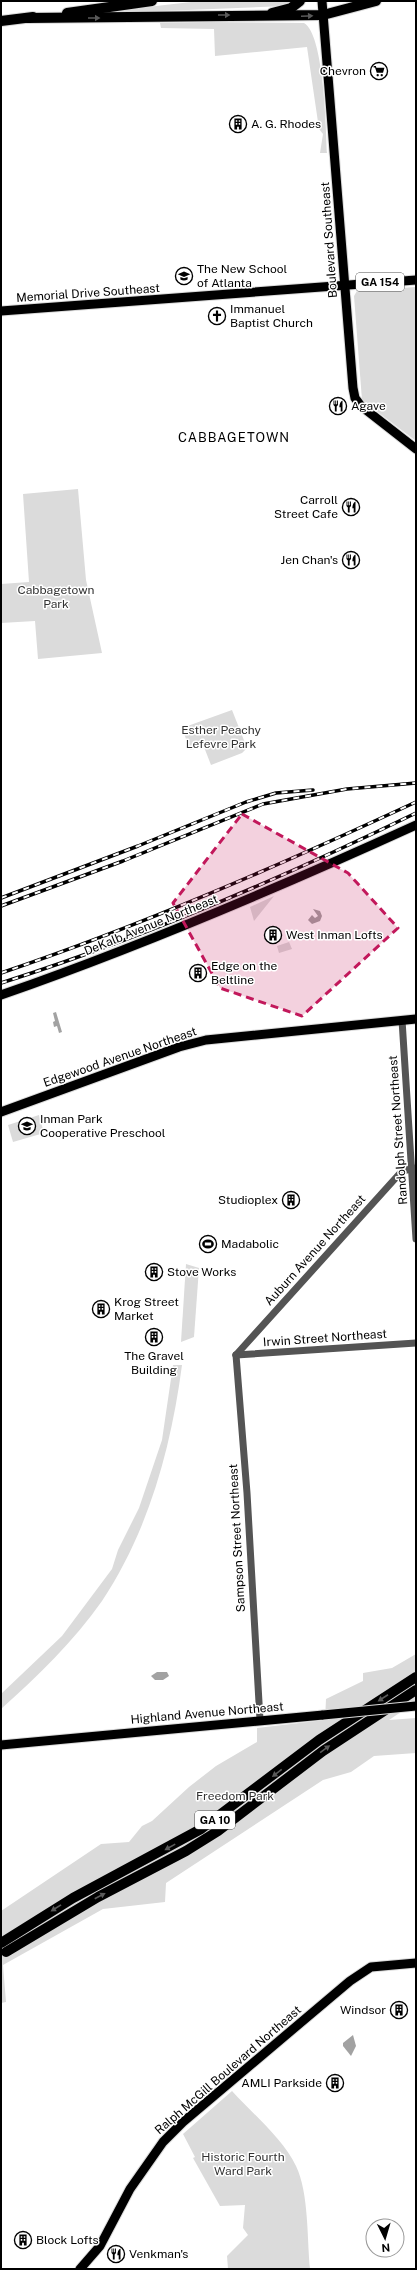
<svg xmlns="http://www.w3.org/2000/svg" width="417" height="2270" font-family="'Public Sans',sans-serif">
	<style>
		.green { fill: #dbdbdb }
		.water { fill: #a2a2a2 }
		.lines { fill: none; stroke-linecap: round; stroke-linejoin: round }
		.major-casing { stroke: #dbdbdb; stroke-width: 11 }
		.highway-casing { stroke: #dbdbdb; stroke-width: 12 }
		.minor { stroke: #545454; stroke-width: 7 }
		.major { stroke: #000; stroke-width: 9 }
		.highway { stroke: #000; stroke-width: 10 }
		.rail-casing { stroke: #000; stroke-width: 3.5 }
		.rail { stroke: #fff; stroke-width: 2; stroke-dasharray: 6; stroke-linecap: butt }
		.major-bridge-casing { stroke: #dbdbdb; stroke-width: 11; stroke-linecap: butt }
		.major-bridge { stroke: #000; stroke-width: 9 }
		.oneway { fill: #595959 }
		.marked { fill: #c2185b; fill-opacity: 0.2; stroke: #c2185b; stroke-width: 3; stroke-dasharray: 8 5; stroke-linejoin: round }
		.labels { text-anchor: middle; stroke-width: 3; stroke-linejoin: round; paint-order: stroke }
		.shield { fill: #fff; stroke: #4c4c4c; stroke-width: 1 }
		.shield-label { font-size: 11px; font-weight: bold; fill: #000 }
		.poi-label { font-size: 12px; fill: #000; stroke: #fff; text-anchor: start }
		.street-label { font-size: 12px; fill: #000; stroke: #fff }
		.park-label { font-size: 12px; fill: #323232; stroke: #fff }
		.neighbourhood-label { font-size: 13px; letter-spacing: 1px; fill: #000; stroke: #fff }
	</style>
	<rect width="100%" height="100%" fill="#fff"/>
	<g class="green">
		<polygon points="200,1 294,1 286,6 113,13 112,11"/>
		<path d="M207,22L304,23C324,34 326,128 327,153H320L323,134L319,129L307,47L215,56L214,29L161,28L160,23Z"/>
		<polygon points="416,287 416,441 362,400 354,296 357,291"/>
		<polygon points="78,489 86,580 102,653 38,659 35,621 1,623 1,584 29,582 23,494"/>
		<polygon points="232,710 247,748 242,753 211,765 204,747 190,750 182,728"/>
		<polygon points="274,896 254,921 250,907"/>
		<polygon points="289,942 292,949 279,953 277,946"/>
		<polygon points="39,1115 44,1133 13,1142 8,1125"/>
		<polygon points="186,1264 199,1268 194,1337 181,1342"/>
		<path d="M173,1365H182C171,1448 149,1530 102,1601C74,1641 37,1677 1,1709V1694L62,1636L112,1569L118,1550L139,1508L162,1440Z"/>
		<polygon points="416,1654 416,1702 389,1720 416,1718 416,1753 374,1756 351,1772 323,1780 166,1883 165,1902 103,1909 3,1965 6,2002 1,2003 1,1911 101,1844 129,1842 142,1826 152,1821 189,1787 216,1766 257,1742 257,1728 325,1720 326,1699 363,1681 363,1673 392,1668"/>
		<path d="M232,2091C252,2113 283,2139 296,2166C309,2193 307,2239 310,2269H228L227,2256L248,2235L243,2228L245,2205L220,2206L193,2158L195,2157L183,2134Z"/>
	</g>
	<g class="water">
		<polygon points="313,909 320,911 322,916 320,921 312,924 308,920 312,915 315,918 318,916"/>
		<polygon points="56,1012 62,1032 59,1033 57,1026 54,1027 53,1022 55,1021 53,1013"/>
		<polygon points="157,1672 167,1672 169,1676 163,1680 155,1680 151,1676"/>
		<polygon points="353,2035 356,2046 351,2056 343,2046 343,2043"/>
	</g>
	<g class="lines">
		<g class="major-casing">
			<g id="major">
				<polyline points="322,1 353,388 355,398 361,406 416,449"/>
				<polyline points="1,311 416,280"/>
				<path d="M1,995C142,946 280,887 416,825"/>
				<polyline points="1,1112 179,1047 206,1040 416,1019"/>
				<polyline points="1,1745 323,1715"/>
				<polyline points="80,2269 100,2246 130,2189 163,2142 183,2122 350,1981 371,1967 416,1963"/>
			</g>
		</g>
		<g class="highway-casing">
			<g id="highway">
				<polyline points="67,13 152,1"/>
				<polyline points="272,13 291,8 300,1"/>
				<polyline points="27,18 323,15 376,1"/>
				<polyline points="1,21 33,17"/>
				<polyline points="1,1943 73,1898 201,1829 319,1740 416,1677"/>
				<polyline points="6,1952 98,1897 186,1851 218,1831 323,1751 416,1690"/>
			</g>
		</g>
		<g class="minor">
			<polyline points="402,1020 416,1239"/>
			<polyline points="236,1355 247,1493 260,1720"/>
			<polyline points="236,1355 402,1171 416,1168"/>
			<polyline points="236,1355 416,1343"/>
		</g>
		<use href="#major" class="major"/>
		<use href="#highway" class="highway"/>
		<g class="rail-casing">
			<g id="rail">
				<polyline points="1,898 138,846 246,802 276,793 313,790"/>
				<polyline points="1,906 123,861 263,804 347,789 416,783"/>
				<path d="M1,973C143,925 280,865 416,802"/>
				<path d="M1,983C143,938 282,878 416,813"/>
			</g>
		</g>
		<use href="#rail" class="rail"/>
		<g class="major-bridge-casing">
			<polyline id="major-bridge" points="323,1715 416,1706"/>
		</g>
		<use href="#major-bridge" class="major-bridge"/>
	</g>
	<defs><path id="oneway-solid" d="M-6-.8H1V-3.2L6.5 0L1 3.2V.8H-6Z"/></defs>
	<g class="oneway">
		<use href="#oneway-solid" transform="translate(224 15)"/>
		<use href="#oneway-solid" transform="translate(307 16) rotate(-3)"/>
		<use href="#oneway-solid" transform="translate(94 18)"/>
		<use href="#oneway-solid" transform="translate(383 1698) rotate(147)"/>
		<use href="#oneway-solid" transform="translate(325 1749) rotate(-36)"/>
		<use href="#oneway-solid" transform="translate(277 1773) rotate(142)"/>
		<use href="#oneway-solid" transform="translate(170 1847) rotate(151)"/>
		<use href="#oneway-solid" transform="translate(100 1896) rotate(-28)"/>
		<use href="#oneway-solid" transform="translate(56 1908) rotate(148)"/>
	</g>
	<path class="marked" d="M242,814L348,873L398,928L302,1016L220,988L173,903Z"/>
	<defs>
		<g id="supermarket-ring" transform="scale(0.9)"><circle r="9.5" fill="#fff" stroke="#000" stroke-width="1.5"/><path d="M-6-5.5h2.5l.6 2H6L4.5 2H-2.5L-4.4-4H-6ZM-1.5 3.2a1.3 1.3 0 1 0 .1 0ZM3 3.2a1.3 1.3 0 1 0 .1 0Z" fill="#000"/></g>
		<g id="building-ring" transform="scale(0.9)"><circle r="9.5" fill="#fff" stroke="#000" stroke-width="1.5"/><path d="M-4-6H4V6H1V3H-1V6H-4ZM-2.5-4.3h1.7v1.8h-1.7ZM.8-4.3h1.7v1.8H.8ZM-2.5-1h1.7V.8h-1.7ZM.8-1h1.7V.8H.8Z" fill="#000"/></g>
		<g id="school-ring" transform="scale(0.9)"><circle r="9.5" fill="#fff" stroke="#000" stroke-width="1.5"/><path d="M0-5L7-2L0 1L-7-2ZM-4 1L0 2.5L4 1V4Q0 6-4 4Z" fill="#000"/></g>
		<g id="church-ring" transform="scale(0.9)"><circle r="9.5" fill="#fff" stroke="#000" stroke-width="1.5"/><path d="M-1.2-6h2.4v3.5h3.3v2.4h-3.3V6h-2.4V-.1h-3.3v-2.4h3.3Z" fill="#000"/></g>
		<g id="restaurant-ring" transform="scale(0.9)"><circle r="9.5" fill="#fff" stroke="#000" stroke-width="1.5"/><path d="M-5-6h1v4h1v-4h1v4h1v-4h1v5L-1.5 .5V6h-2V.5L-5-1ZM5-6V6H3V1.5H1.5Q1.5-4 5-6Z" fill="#000"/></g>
		<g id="stadium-ring" transform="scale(0.9)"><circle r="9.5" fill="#fff" stroke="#000" stroke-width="1.5"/><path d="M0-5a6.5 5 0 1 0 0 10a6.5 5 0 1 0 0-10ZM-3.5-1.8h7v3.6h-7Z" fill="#000"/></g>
	</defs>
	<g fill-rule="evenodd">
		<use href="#supermarket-ring" x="379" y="71"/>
		<use href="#building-ring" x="238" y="124"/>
		<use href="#school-ring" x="184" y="276"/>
		<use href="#church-ring" x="217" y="316"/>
		<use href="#restaurant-ring" x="338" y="406"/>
		<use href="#restaurant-ring" x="351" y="507"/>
		<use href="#restaurant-ring" x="351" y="560"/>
		<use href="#building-ring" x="273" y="935"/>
		<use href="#building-ring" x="198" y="973"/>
		<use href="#school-ring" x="27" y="1126"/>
		<use href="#building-ring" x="291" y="1200"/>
		<use href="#stadium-ring" x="208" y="1244"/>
		<use href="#building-ring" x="154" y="1272"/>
		<use href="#building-ring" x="101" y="1309"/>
		<use href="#building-ring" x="154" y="1337"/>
		<use href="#building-ring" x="399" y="2010"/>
		<use href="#building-ring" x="335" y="2083"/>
		<use href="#building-ring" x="23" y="2240"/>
		<use href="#restaurant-ring" x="116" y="2254"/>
	</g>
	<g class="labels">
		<g class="shield">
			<rect x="356" y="273" width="48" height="18" rx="3"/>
			<rect x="195" y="1811" width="40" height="18" rx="3"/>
		</g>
		<g class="shield-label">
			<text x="380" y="286">GA 154</text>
			<text x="215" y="1824">GA 10</text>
		</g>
		<g class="poi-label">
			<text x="366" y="75" text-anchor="end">Chevron</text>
			<text x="251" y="128">A. G. Rhodes</text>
			<text x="197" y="273">The New School<tspan x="197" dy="14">of Atlanta</tspan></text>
			<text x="230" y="313">Immanuel<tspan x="230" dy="14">Baptist Church</tspan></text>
			<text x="351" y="410">Agave</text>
			<text x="338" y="504" text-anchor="end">Carroll<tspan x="338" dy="14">Street Cafe</tspan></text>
			<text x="338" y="564" text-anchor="end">Jen Chan's</text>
			<text x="286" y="939">West Inman Lofts</text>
			<text x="211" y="970">Edge on the<tspan x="211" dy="14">Beltline</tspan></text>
			<text x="40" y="1123">Inman Park<tspan x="40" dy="14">Cooperative Preschool</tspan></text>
			<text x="278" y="1204" text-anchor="end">Studioplex</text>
			<text x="221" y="1248">Madabolic</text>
			<text x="167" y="1276">Stove Works</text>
			<text x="114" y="1306">Krog Street<tspan x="114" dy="14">Market</tspan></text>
			<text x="154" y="1360" text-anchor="middle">The Gravel<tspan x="154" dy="14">Building</tspan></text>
			<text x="386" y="2014" text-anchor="end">Windsor</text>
			<text x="322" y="2087" text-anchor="end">AMLI Parkside</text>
			<text x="36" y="2244">Block Lofts</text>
			<text x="129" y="2258">Venkman's</text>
		</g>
		<g class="street-label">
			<text transform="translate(329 240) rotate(-94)" y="4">Boulevard Southeast</text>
			<text transform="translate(88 293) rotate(-4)" y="4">Memorial Drive Southeast</text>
			<text transform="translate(151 925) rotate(-22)" y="4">DeKalb Avenue Northeast</text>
			<text transform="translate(120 1057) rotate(-19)" y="4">Edgewood Avenue Northeast</text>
			<text transform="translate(398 1130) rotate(-94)" y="4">Randolph Street Northeast</text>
			<text transform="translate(315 1250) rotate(-48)" y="4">Auburn Avenue Northeast</text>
			<text transform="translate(325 1338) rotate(-4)" y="4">Irwin Street Northeast</text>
			<text transform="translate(237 1538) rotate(-93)" y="4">Sampson Street Northeast</text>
			<text transform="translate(207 1713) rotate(-5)" y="4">Highland Avenue Northeast</text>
			<text transform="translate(228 2070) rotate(-41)" y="4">Ralph McGill Boulevard Northeast</text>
		</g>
		<g class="park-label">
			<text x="56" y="594">Cabbagetown<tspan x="56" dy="14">Park</tspan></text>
			<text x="221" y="734">Esther Peachy<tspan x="221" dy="14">Lefevre Park</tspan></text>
			<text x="235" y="1800">Freedom Park</text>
			<text x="243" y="2161">Historic Fourth<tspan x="243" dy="14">Ward Park</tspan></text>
		</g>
		<g class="neighbourhood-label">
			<text x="234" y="442">CABBAGETOWN</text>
		</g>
	</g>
	<rect width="417" height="2270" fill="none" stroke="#000000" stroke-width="4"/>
	<g transform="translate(385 2238) rotate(175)"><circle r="19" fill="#ffffff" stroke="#999999"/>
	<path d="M0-3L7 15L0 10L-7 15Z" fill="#000000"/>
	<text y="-6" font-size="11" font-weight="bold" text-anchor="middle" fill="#000000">N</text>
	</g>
</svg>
